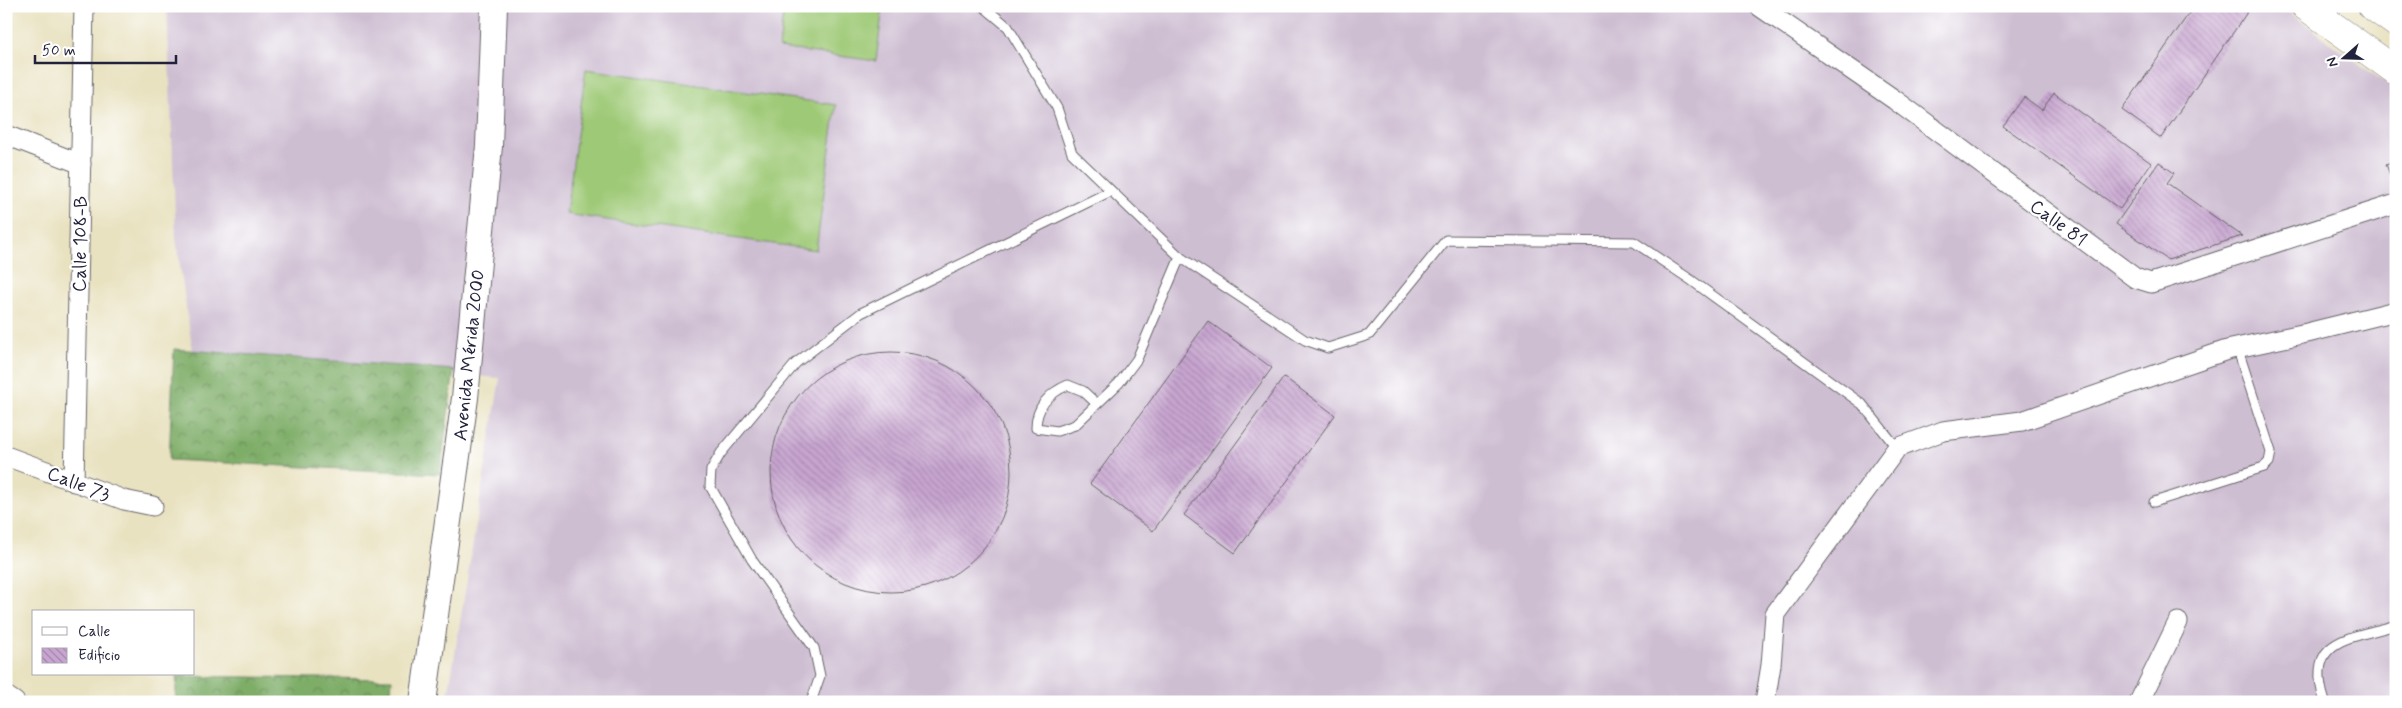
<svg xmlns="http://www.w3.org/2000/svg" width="2402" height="708" font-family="Mynerve,sans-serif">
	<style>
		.industrial { fill: #cebed2 }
		.grass { fill: #9ec976; stroke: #607658 }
		.forest { fill: url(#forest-crowns); stroke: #506851 }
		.building { fill: url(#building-back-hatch) }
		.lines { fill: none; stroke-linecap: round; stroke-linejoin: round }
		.service-casing { stroke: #68656a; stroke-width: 11 }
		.minor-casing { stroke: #68656a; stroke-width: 21 }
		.secondary-casing { stroke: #68656a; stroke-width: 28 }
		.primary-casing { stroke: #68656a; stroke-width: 29 }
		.service { stroke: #fff; stroke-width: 9 }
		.minor { stroke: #fff; stroke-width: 19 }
		.secondary { stroke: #fff; stroke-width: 26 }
		.primary { stroke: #fff; stroke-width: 28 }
		.labels { text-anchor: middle; stroke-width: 4.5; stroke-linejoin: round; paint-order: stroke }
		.street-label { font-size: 19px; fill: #22223b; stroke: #fff }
	</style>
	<defs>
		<pattern id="forest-crowns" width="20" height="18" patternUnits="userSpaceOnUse" patternTransform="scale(1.25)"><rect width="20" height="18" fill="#7ead67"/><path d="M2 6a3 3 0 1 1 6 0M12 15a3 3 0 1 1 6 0" fill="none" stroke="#678c56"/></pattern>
		<pattern id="building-back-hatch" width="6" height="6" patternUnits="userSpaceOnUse" patternTransform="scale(1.25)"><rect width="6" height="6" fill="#c8a5d0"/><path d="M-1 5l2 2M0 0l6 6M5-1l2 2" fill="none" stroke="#a286aa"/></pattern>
	</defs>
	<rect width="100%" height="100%" fill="#fff"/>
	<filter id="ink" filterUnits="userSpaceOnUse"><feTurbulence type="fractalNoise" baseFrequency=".02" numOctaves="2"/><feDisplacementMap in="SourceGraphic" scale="10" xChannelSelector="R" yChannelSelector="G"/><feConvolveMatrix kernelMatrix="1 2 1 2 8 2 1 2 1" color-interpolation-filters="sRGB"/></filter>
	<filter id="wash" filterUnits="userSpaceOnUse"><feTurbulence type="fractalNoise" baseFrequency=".0096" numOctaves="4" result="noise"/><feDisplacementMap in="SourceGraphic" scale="20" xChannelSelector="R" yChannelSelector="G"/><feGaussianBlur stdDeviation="1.12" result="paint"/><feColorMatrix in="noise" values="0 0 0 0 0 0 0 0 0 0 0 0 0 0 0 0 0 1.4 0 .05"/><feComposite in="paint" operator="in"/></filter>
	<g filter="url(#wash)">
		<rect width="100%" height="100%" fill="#e9e2c1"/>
		<polygon class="industrial" points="167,6 2281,6 2396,91 2396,702 447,702 500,378 193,353 176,239"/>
		<g class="grass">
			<polygon points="784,6 883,6 876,61 779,48"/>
			<polygon points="586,69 836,105 816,250 566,214"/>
		</g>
		<g class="forest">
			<polygon points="174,349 454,370 440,474 169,460"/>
			<polygon points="177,676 392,679 390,702 175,702"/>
		</g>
		<g id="blocks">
			<g class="building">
				<polygon points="2194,6 2248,6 2250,8 2161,138 2122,110"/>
				<polygon points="2054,93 2151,163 2120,209 2003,126 2024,97 2042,110"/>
				<polygon points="2396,160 2396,185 2394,186 2386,164"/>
				<polygon points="2159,162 2174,173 2167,183 2242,236 2168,260 2116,224"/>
				<polygon points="1208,321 1272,368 1153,531 1090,484"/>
				<circle cx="891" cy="472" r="120"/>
				<polygon points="1284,377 1335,415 1235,553 1184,515"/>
			</g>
		</g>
	</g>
	<g filter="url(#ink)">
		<use href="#blocks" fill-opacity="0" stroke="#68656a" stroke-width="1"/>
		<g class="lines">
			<g class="service-casing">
				<g id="service">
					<polyline points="983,6 1008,27 1057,108 1072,153 1180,257 1305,340 1328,348 1369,335 1446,240 1634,242 1691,280 1862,404 1897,448"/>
					<path d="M1097,404L1083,391L1068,385C1049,393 1036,407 1036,428L1057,431L1075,425L1119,383L1137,359L1180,257"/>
					<polyline points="2154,502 2264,467 2269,462 2271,452 2237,347"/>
					<polyline points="811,702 820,676 814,648 752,560 710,486 711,470 721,453 796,363 861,313 1111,191"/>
					<path d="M2325,702C2304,638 2349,639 2396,625"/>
				</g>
			</g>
			<g class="minor-casing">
				<g id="minor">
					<polyline points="1759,6 1895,100 2135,278 2151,283 2396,204"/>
					<polyline points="6,135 81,164"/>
					<polyline points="6,456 124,500 153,506"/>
					<polyline points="74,482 84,6"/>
					<polyline points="6,696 15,702"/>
					<polyline points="1765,702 1771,665 1775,614 1897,448 1943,431 2022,421 2227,350 2307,333 2396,311"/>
					<polyline points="2139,702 2178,622"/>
				</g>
			</g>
			<g class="secondary-casing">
				<polyline id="secondary" points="423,702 465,398 489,146 494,6"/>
			</g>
			<g class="primary-casing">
				<g id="primary">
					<polyline points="2305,6 2396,71"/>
					<polyline points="2372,6 2396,23"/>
				</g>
			</g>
			<use href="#service" class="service"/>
			<use href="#minor" class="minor"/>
			<use href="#secondary" class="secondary"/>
			<use href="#primary" class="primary"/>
		</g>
	</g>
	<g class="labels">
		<g class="street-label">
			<text transform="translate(2059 222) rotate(36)" y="7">Calle 81</text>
			<text transform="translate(79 244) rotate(-89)" y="7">Calle 108-B</text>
			<text transform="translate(468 355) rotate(-84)" y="7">Avenida Mérida 2000</text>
			<text transform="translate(79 483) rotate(21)" y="7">Calle 73</text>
		</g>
	</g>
	<rect width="2402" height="708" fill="none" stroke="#fff" stroke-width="25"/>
	<rect x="32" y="610" width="162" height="65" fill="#ffffff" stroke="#a7a7b1"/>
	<rect x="42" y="627" width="25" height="8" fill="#ffffff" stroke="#a7a7b1"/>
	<text x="78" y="636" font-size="15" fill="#22223b">Calle</text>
	<rect x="42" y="648" width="25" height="15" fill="url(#building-back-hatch)" stroke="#a7a7b1"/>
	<text x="78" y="660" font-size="15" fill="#22223b">Edificio</text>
	<g transform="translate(2344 58) rotate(250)" stroke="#ffffff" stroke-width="4" paint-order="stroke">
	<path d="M0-4L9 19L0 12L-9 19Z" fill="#22223b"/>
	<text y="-8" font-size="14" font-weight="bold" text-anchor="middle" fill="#22223b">N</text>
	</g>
	<path d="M35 55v8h141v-8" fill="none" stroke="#22223b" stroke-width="2.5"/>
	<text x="42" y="55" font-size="15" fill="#22223b" stroke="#ffffff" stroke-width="4" paint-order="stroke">50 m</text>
</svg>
